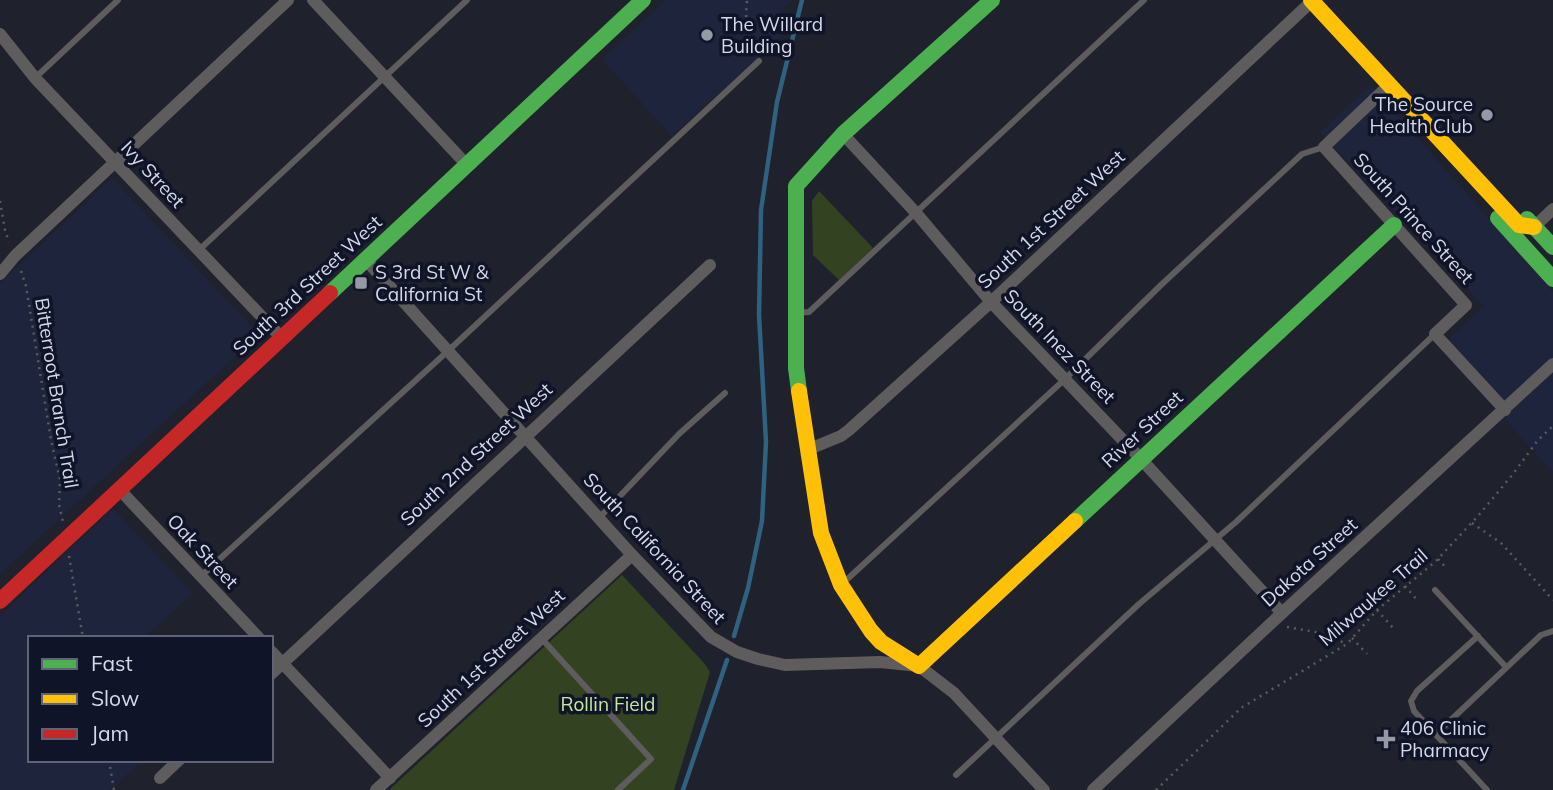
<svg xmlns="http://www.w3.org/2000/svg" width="1553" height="790" font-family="Mulish,sans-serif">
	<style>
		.built { fill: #1f243d }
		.green { fill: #334322 }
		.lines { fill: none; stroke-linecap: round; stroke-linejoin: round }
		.stream { stroke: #2f6181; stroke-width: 4.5 }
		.path { stroke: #5b5c5d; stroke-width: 2.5; stroke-dasharray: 2 5; stroke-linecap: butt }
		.lane { stroke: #5e5c5c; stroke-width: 6 }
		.street { stroke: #5e5c5c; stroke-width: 12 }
		.fast { stroke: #4caf50; stroke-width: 16 }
		.slow { stroke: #ffc107; stroke-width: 16 }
		.jam { stroke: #c62828; stroke-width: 16 }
		.poi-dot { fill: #9599a6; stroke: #101428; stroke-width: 2.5 }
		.labels { text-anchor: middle; stroke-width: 7; stroke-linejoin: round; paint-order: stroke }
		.poi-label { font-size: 19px; fill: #d5d9e8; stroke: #101428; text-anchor: start }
		.street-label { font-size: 19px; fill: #d5d9e8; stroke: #101428 }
		.park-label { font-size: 19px; fill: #c4e99b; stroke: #101428 }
	</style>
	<rect width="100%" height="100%" fill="#1f212c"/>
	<g class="built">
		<polygon points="666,0 792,0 770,21 783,35 672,136 602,59"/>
		<polygon points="1371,85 1553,292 1553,472 1439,348 1484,306 1320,132"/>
		<polygon points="112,178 259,334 0,574 0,283"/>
		<polygon points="113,509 192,593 144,638 30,638 30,760 142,760 110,790 0,790 0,616"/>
	</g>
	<g class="green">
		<polygon points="819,191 873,248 839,280 813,255 812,201"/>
		<polygon points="622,575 705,664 710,672 674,790 389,790"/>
	</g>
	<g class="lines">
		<g class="stream">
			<polyline points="734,636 748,588 762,521 766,442 759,315 761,210 777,102 802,0"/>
			<polyline points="683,790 727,660"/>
		</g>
		<g class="path">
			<path d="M747,1C745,21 746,34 755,52"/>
			<polyline points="0,201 5,230 9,242"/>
			<polyline points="21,271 26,286 51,440 60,480 59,505 63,522"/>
			<polyline points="1472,523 1501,543 1553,600"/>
			<polyline points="69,556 83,638"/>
			<polyline points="1438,559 1447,569"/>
			<polyline points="1405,586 1418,601"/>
			<polyline points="1377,610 1394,629"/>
			<polyline points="1287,627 1321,633 1347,644"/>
			<polyline points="1352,638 1367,654"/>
			<polyline points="109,760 114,790"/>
			<polyline points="1156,790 1241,708 1347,644 1377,610 1435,562 1478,516 1513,474 1538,440 1553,426"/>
		</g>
		<g class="lane">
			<polyline points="35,78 118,0"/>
			<polyline points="199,250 467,0"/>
			<polyline points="796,313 809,312 1144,0"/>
			<polyline points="599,518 679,434 725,393"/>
			<polyline points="201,576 449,350 759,61"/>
			<polyline points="842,584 1065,379 1161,285 1302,154 1324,147"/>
			<polyline points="1435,590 1506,667"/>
			<polyline points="1478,636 1417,691 1411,701 1414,711 1487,790"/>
			<polyline points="542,639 651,759 618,790"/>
			<polyline points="1436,734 1541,635 1553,631"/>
			<polyline points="956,775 1139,604 1236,522 1435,334"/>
		</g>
		<g class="street">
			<polyline points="313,0 466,164"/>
			<polyline points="0,34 35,78 281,337"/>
			<polyline points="1389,85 1324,147 1466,305 1435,334 1505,410"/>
			<polyline points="843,134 917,214 991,302 1141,459 1282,613"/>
			<polyline points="1534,227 1553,209"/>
			<polyline points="365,259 632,555 711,637 737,652 758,659 785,665 880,662 919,666 954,693 1044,790"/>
			<polyline points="0,274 15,256 288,0"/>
			<polyline points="807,450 841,436 849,430 991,302 1312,1"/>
			<polyline points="120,490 259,638"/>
			<polyline points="271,651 390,778"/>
			<polyline points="271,674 710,265"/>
			<polyline points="160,778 179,760"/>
			<polyline points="376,790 632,555"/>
			<polyline points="1093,790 1282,613 1553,364"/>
		</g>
		<g class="fast">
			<polyline points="1498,218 1553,279"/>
			<polyline points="1527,219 1553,247"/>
			<polyline points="330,293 643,0"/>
			<polyline points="799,391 796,368 796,186 843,134 992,0"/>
			<polyline points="1075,521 1394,225"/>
		</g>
		<g class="slow">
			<polyline points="1311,0 1519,225 1534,227"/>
			<polyline points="799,391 821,533 841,585 871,631 881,642 919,666 1075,521"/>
		</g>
		<polyline class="jam" points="0,601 330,293"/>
	</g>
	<g class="poi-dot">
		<circle cx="707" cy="35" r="7"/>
		<circle cx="1487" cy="115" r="7"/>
		<rect x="354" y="276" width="14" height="14" rx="3.5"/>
		<path d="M1382.5 728.5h7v7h7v7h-7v7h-7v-7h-7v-7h7z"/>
	</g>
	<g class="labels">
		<g class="poi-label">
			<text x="721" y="31">The Willard<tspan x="721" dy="22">Building</tspan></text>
			<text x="1473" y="111" text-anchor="end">The Source<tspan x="1473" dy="22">Health Club</tspan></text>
			<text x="375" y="279">S 3rd St W &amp;<tspan x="375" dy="22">California St</tspan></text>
			<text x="1400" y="735">406 Clinic<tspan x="1400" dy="22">Pharmacy</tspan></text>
		</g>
		<g class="street-label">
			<text transform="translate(153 174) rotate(47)" y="7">Ivy Street</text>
			<text transform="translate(1414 218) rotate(48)" y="7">South Prince Street</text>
			<text transform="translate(1051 219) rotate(-43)" y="7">South 1st Street West</text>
			<text transform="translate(307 285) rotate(-43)" y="7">South 3rd Street West</text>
			<text transform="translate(1060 346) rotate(46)" y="7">South Inez Street</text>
			<text transform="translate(57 393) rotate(81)" y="7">Bitterroot Branch Trail</text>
			<text transform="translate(1142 429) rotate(-43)" y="7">River Street</text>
			<text transform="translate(476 454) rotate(-43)" y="7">South 2nd Street West</text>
			<text transform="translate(655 548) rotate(47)" y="7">South California Street</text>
			<text transform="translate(203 551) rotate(47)" y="7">Oak Street</text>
			<text transform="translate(1309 562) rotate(-42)" y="7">Dakota Street</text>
			<text transform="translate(1373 597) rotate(-41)" y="7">Milwaukee Trail</text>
			<text transform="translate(491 658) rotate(-43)" y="7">South 1st Street West</text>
		</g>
		<g class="park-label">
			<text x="608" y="711">Rollin Field</text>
		</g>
	</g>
	<rect x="28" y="636" width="245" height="126" fill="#101428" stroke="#5f6375" stroke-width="2"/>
	<rect x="42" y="659" width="35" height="10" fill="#4caf50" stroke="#5f6375" stroke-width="2"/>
	<text x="91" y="671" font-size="21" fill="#d5d9e8">Fast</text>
	<rect x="42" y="694" width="35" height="10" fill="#ffc107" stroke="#5f6375" stroke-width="2"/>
	<text x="91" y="706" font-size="21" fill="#d5d9e8">Slow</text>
	<rect x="42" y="729" width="35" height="10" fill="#c62828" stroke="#5f6375" stroke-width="2"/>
	<text x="91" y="741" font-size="21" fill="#d5d9e8">Jam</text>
</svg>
